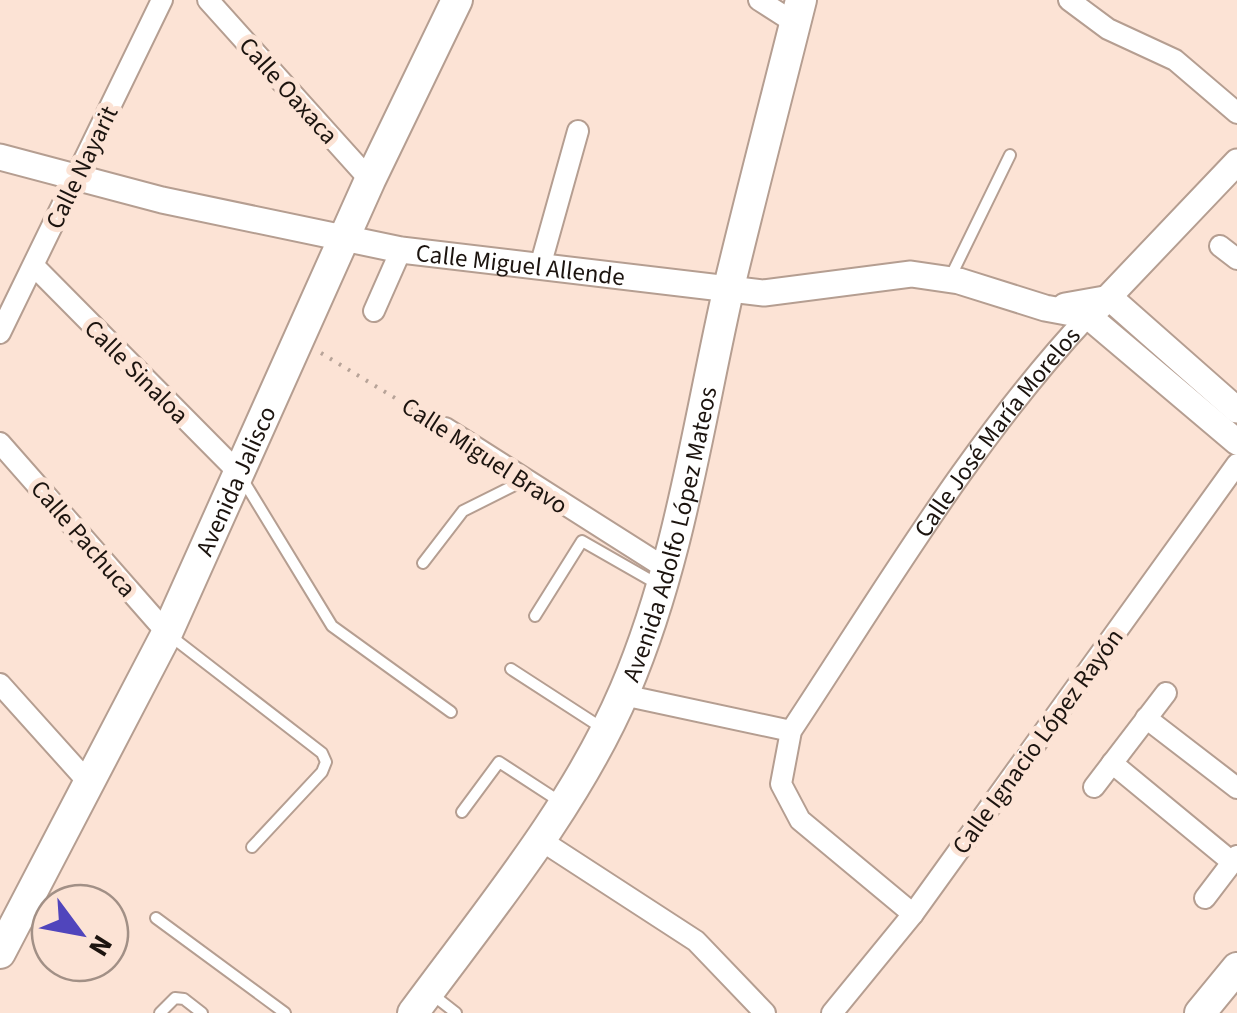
<svg xmlns="http://www.w3.org/2000/svg" width="1237" height="1013" font-family="'Source Sans 3',sans-serif">
	<style>
		.lines { fill: none; stroke-linecap: round; stroke-linejoin: round }
		.service-casing { stroke: #b59e91; stroke-width: 14 }
		.minor-casing { stroke: #b59e91; stroke-width: 24 }
		.tertiary-casing { stroke: #b59e91; stroke-width: 29 }
		.secondary-casing { stroke: #b59e91; stroke-width: 34 }
		.path { stroke: #b7a398; stroke-width: 4; stroke-dasharray: 2.5 8; stroke-linecap: butt }
		.service { stroke: #fff; stroke-width: 10 }
		.minor { stroke: #fff; stroke-width: 20 }
		.tertiary { stroke: #fff; stroke-width: 25 }
		.secondary { stroke: #fff; stroke-width: 30 }
		.labels { text-anchor: middle; stroke-width: 10; stroke-linejoin: round; paint-order: stroke }
		.street-label { font-size: 25px; fill: #1c140f; stroke: #fce3d5 }
	</style>
	<rect width="100%" height="100%" fill="#fce3d5"/>
	<g class="lines">
		<g class="service-casing">
			<g id="service">
				<polyline points="949,280 1010,155"/>
				<polyline points="243,480 332,626 451,712"/>
				<polyline points="423,563 463,511 523,481"/>
				<polyline points="535,616 582,541 659,585"/>
				<polyline points="168,634 322,753 326,762 322,772 252,847"/>
				<polyline points="511,669 602,728"/>
				<polyline points="462,812 499,762 562,803"/>
				<polyline points="156,918 285,1013"/>
				<polyline points="433,995 456,1013"/>
				<polyline points="160,1013 175,998 184,999 202,1013"/>
			</g>
		</g>
		<g class="minor-casing">
			<g id="minor">
				<polyline points="208,0 370,180"/>
				<polyline points="759,0 795,23"/>
				<polyline points="1069,0 1108,29 1175,60 1237,113"/>
				<polyline points="1220,246 1237,259"/>
				<polyline points="541,263 578,131"/>
				<polyline points="34,266 241,475"/>
				<polyline points="374,311 401,250"/>
				<polyline points="0,333 162,0"/>
				<polyline points="445,428 670,571"/>
				<polyline points="0,443 167,633"/>
				<polyline points="0,684 89,783"/>
				<polyline points="623,695 791,731"/>
				<polyline points="1146,718 1237,788"/>
				<polyline points="1112,763 1232,862"/>
				<polyline points="1094,787 1166,693"/>
				<polyline points="539,839 696,941 765,1013"/>
				<polyline points="1205,898 1237,856"/>
				<path id="s1" d="M913,914L800,820L781,784L791,731C885,589 972,440 1088,316"/>
				<polyline points="832,1013 913,914 1237,464"/>
			</g>
		</g>
		<g class="tertiary-casing">
			<g id="tertiary">
				<path id="s2" d="M0,157L162,200L401,250L764,293L911,274L959,281L1045,308L1088,316L1237,442"/>
				<polyline points="1065,306 1110,298 1237,410"/>
				<polyline points="1100,306 1237,162"/>
			</g>
		</g>
		<g class="secondary-casing">
			<g id="secondary">
				<path id="s3" d="M0,953L167,633L370,180L457,0"/>
				<path id="s4" d="M413,1013C488,911 575,807 625,690C680,561 698,423 729,287C752,191 777,96 801,0"/>
				<polyline points="1200,1013 1237,968"/>
			</g>
		</g>
		<polyline class="path" points="321,353 428,418"/>
		<use href="#service" class="service"/>
		<use href="#minor" class="minor"/>
		<use href="#tertiary" class="tertiary"/>
		<use href="#secondary" class="secondary"/>
	</g>
	<g class="labels">
		<g class="street-label">
			<text transform="translate(289 90) rotate(48)" y="9">Calle Oaxaca</text>
			<text transform="translate(81 167) rotate(-64)" y="9">Calle Nayarit</text>
			<text dy="9" stroke="none"><textPath href="#s2" startOffset="532">Calle Miguel Allende</textPath></text>
			<text transform="translate(137 371) rotate(45)" y="9">Calle Sinaloa</text>
			<text dy="9" stroke="none"><textPath href="#s1" startOffset="605">Calle José María Morelos</textPath></text>
			<text transform="translate(485 455) rotate(33)" y="9">Calle Miguel Bravo</text>
			<text dy="9" stroke="none"><textPath href="#s3" startOffset="528">Avenida Jalisco</textPath></text>
			<text dy="9" stroke="none"><textPath href="#s4" startOffset="550">Avenida Adolfo López Mateos</textPath></text>
			<text transform="translate(84 538) rotate(49)" y="9">Calle Pachuca</text>
			<text transform="translate(1037 741) rotate(-54)" y="9">Calle Ignacio López Rayón</text>
		</g>
	</g>
	<g transform="translate(80 933) rotate(122)"><circle r="48" fill="#fce3d5" stroke="#a29086" stroke-width="2.5"/>
	<path d="M0-8L18 38L0 25L-18 38Z" fill="#5045bc"/>
	<text y="-15" font-size="28" font-weight="bold" text-anchor="middle" fill="#1c140f">N</text>
	</g>
</svg>
